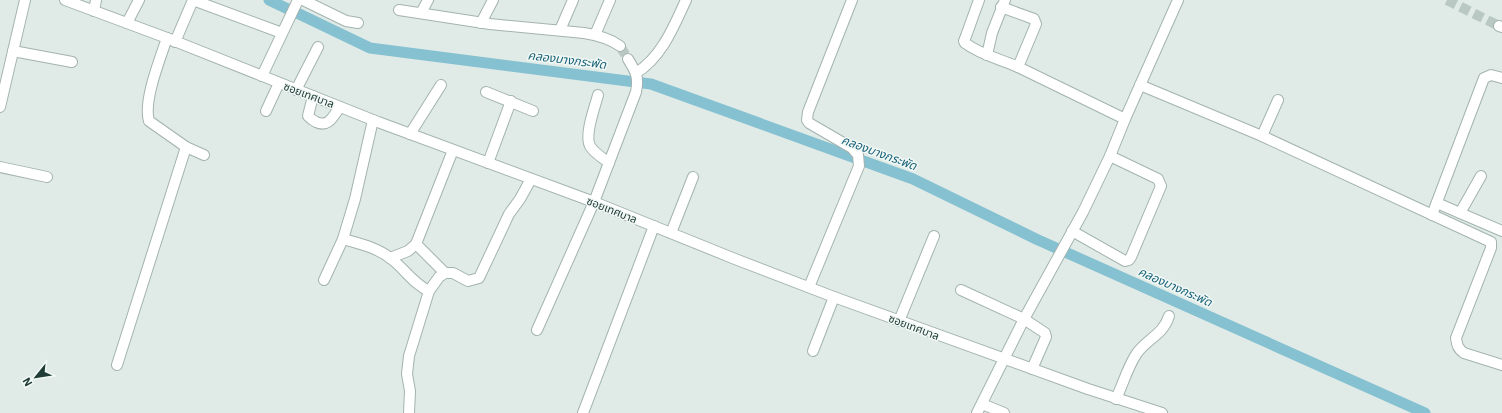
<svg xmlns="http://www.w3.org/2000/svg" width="1502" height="413" font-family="'IBM Plex Sans','Noto Sans Thai',sans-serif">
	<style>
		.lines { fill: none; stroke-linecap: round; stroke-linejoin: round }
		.canal { stroke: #86c1d2; stroke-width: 11 }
		.minor-tunnel { stroke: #bac8c4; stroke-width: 10; stroke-dasharray: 10 5; stroke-linecap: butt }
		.minor-casing { stroke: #a3b3af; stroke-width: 12 }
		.minor { stroke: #fff; stroke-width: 10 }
		.labels { text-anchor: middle; stroke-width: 3; stroke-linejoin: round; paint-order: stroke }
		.street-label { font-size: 11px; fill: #203c37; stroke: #f1f8f5 }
		.water-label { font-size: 12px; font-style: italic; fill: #196279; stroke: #f1f8f5 }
	</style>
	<rect width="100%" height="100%" fill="#e0ebe7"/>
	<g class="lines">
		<g class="canal">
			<polyline points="269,0 290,10"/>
			<polyline points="295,12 370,48 651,84 913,179 1036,239 1425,413"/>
		</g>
		<g class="minor-tunnel">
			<polyline points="1447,0 1499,26"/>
			<polyline points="620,46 628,59"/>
		</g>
		<g class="minor-casing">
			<g id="minor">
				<polyline points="65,0 167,38 378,122 594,202 735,259 834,297 1088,389 1162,413"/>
				<polyline points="193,0 282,33"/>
				<polyline points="303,0 346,21 358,23"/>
				<path d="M979,0L966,36L964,41L965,43C981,55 1000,59 1018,67L1125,119"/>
				<polyline points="1001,7 1034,19 1036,24 1018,67"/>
				<path d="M399,10L490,24L584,33C597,35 609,38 620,46"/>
				<polyline points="94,11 96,0"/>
				<polyline points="421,13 428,0"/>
				<polyline points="127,23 139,0"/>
				<polyline points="481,23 493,0"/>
				<polyline points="1499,26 1502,27"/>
				<polyline points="560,30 573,0"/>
				<polyline points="595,35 610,0"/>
				<path d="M167,38C160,59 143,101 149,121L186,147L204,155"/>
				<polyline points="175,42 193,0"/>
				<polyline points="13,51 72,62"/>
				<polyline points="987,55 992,33 1005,0"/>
				<path d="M636,73C662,57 674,26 686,0"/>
				<polyline points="262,76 298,0"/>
				<path d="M1140,85L1262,136L1491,242V248L1456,338C1457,345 1458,349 1464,353L1502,365"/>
				<polyline points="296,90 318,47"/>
				<polyline points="486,92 533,111"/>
				<path d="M598,95C595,107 584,135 590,146C594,153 603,158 609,163"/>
				<path d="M313,96L308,116C311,119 312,120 316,122C329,128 333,116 340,107"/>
				<polyline points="0,107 25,0"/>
				<polyline points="266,111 279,83"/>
				<polyline points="410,134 441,85"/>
				<polyline points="1262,136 1278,100"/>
				<polyline points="488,163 511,101"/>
				<polyline points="0,167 47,177"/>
				<polyline points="1437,203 1460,213 1481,176"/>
				<polyline points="1460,213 1502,231"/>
				<polyline points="1432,215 1484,78 1491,75 1502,78"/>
				<polyline points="1072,231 1125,261 1129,260 1131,257 1161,186 1158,179 1110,156"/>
				<polyline points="671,233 693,177"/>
				<path d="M343,239C361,244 379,248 394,261C406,271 415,285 429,291"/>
				<polyline points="416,244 445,273"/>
				<polyline points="390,258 408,251 416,244 453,150"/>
				<polyline points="324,280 343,239 355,199 373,120"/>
				<polyline points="809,287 859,166 858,155 852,148 809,123 807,120 808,112 852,0"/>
				<polyline points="961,290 1024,319 1045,333 1046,337 1032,369"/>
				<polyline points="899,321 934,236"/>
				<path d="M537,330L594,202L636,92C639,77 636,72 628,59"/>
				<polyline points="813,351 834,297"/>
				<polyline points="117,365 186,147"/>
				<path d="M1116,399C1123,384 1128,366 1137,353C1148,338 1163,335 1169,316"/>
				<polyline points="982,404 1004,413"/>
				<polyline points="409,413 410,391 407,374 409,356 429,291 439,277 445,273 453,273 468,281 479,278 509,214 520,199 531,179"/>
				<polyline points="583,413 654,226"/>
				<polyline points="977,413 1024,319 1083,212 1110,156 1125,119 1178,0"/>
			</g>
		</g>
		<use href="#minor" class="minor"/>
	</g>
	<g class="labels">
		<g class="street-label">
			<text transform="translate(309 95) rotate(21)" y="4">ซอยเทศบาล</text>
			<text transform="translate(612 210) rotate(22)" y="4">ซอยเทศบาล</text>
			<text transform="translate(914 327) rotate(21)" y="4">ซอยเทศบาล</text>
		</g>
		<g class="water-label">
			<text transform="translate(567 60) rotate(7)" y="4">คลองบางกระพัด</text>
			<text transform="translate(879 153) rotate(20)" y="4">คลองบางกระพัด</text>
			<text transform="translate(1175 287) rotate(24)" y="4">คลองบางกระพัด</text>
		</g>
	</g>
	<g transform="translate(36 377) rotate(240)" stroke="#f1f8f5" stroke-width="3" paint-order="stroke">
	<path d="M0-3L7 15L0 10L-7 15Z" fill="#203c37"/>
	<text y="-6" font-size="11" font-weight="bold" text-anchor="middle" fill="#203c37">N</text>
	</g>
</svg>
